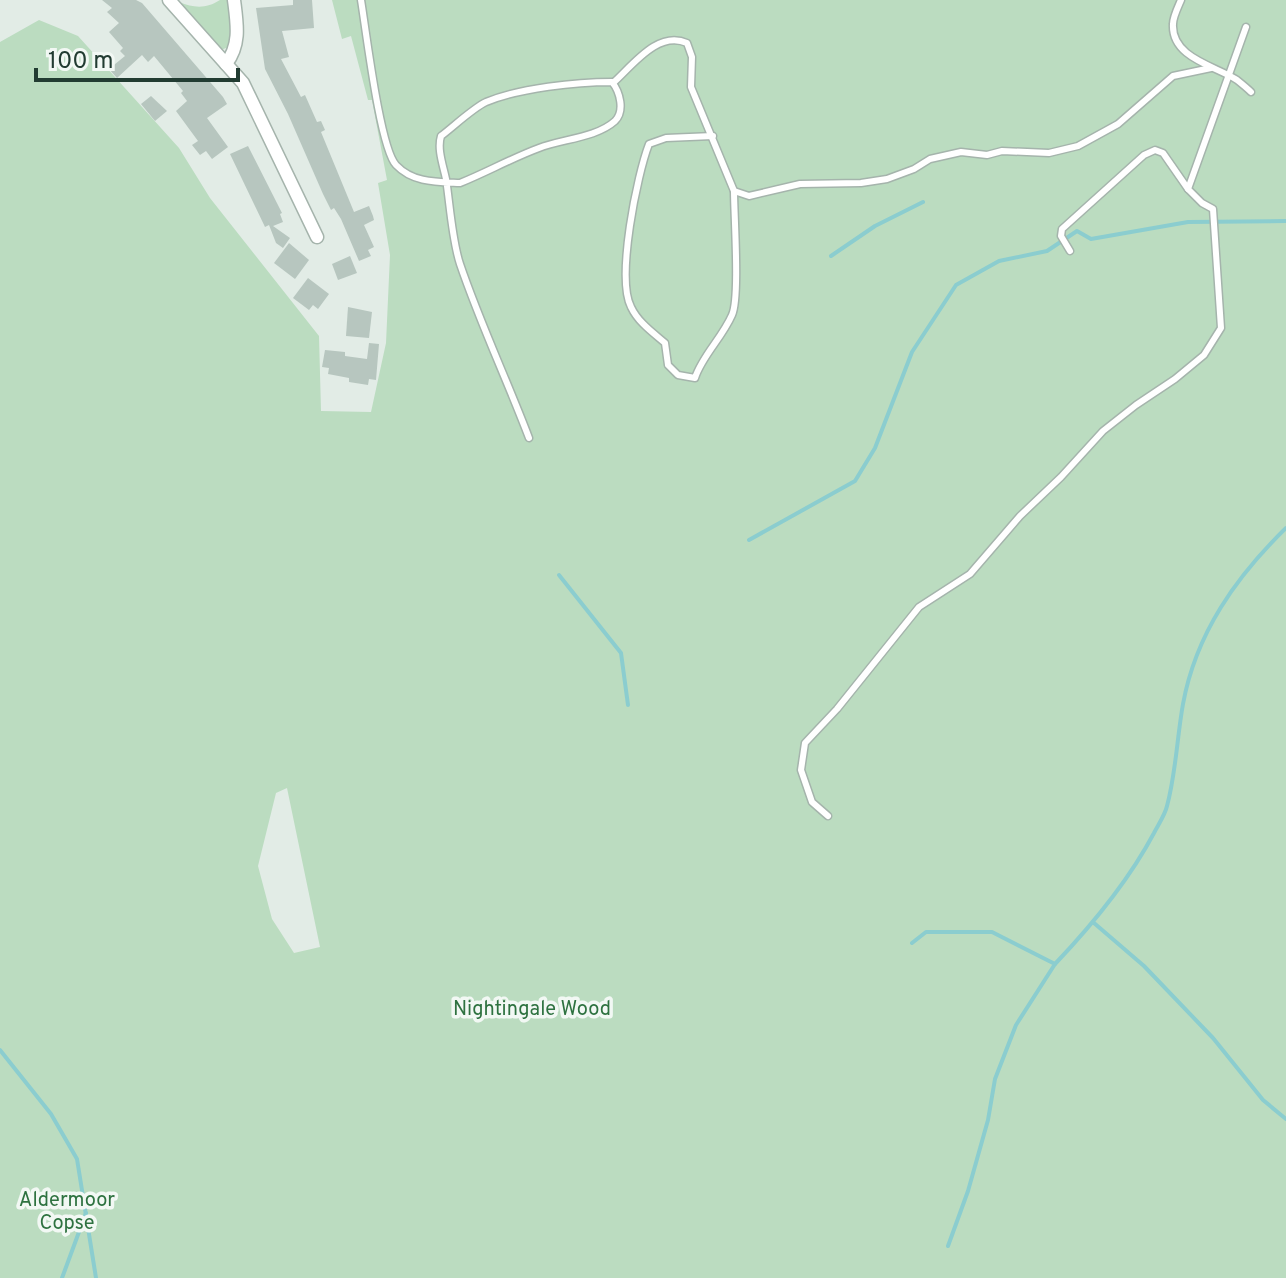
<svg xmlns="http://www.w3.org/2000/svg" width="1286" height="1278" font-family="Overpass,sans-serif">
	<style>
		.green { fill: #bbdcc0; fill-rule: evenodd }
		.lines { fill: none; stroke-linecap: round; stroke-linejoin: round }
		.stream { stroke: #8bcdcf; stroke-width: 4 }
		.building { fill: #b7c6bf }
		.service-casing { stroke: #a5b4ac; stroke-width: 9 }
		.minor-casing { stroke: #a5b4ac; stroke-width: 15 }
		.service { stroke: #fff; stroke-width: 6 }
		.minor { stroke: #fff; stroke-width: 12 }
		.labels { text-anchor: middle; stroke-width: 7; stroke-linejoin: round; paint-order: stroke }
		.park-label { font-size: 20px; fill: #2e7240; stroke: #f2f8f4 }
	</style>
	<rect width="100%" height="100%" fill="#e2ece6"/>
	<g class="green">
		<path d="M220,0H229L233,35L231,46L221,50L179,2C194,8 206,9 220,0Z"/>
		<path d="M332,0H1286V1278H0V42L39,20L78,36L179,148L210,198L319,336L321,411L371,412L386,343L390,255L378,183L387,180L372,100H368L351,36L342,39ZM287,788L320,947L294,953L272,919L258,866L276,793Z"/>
	</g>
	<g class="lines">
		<g class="stream">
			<polyline points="831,256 875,226 923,202"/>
			<polyline points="749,540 855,481 875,448 912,352 956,285 999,261 1047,251 1077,231 1091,239 1188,222 1286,221"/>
			<polyline points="559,575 621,653 628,705"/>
			<polyline points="1094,923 1144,966 1213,1038 1263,1100 1286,1119"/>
			<polyline points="912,943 926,932 992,932 1055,964 1016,1025 995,1079 988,1120 968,1191 948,1246"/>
			<path d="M1055,964C1093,924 1128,882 1154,833C1158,825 1165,815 1167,806C1176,773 1177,737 1183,704C1196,633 1236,577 1286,528"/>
			<polyline points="0,1050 51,1114 77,1159 96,1278"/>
			<polyline points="62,1278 86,1213"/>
		</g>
	</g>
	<g class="building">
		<polygon points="102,0 136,0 142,3 223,97 227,104 207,118 228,147 212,159 206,151 200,155 192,145 198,141 176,111 187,101 181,93 183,91 154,56 148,62 142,55 117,78 109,69 125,56 120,51 123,48 109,32 119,23 107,12 112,8"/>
		<polygon points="293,0 312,0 314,28 282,31 289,57 281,59 301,97 305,95 317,122 321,121 325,130 321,132 354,212 369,206 373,216 374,220 364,225 374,247 368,250 371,256 359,261 341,219 334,208 331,210 323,194 288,114 265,69 256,8 293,5"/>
		<polygon points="151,96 167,111 155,121 141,104"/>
		<polygon points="248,146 282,213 280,214 283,222 273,226 290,238 283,248 276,243 269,225 265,227 230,154"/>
		<polygon points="289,243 309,260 295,279 274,263"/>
		<polygon points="350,256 357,273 338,280 332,264"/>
		<polygon points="308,278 329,294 318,309 313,305 309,310 293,298"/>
		<polygon points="348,307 372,312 369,338 346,336"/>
		<polygon points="369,343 379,344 376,380 369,379 368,385 349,382 349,378 328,374 329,368 322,367 325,350 345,352 345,356 367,359"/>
	</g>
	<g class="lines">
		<g class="service-casing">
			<g id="service">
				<path d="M361,0C366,30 380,148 396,165C413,183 437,182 460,183C487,172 512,158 539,148C562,139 596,138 615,121C625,111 620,92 612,82C576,82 520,88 486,102C473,108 453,127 441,136C437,149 443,165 446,179C450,205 452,240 460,264C480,323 507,380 529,438"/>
				<path d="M1181,0C1178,7 1173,17 1173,24C1171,58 1216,66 1237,80C1242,84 1247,88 1251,92"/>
				<path d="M613,83C633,65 658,30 687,43L692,57L691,87L734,191L749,196L800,184L861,183L887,179L914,169L930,159L961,152L987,155L1002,151L1049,153L1078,146L1118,124L1173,76L1211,68"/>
				<path d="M713,136L666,138L649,144C637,175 616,278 631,307C638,322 652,332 665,343L668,365L678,375L695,378C702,356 722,338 732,315C740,298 734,215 734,191"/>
				<polyline points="1070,251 1061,236 1062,229 1144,155 1155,150 1163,153 1188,189"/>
				<polyline points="828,816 812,802 801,770 805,743 837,709 919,607 970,574 1020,516 1061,477 1103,431 1136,405 1175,379 1204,355 1221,328 1213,209 1202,203 1188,189 1246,27"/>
			</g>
		</g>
		<g class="minor-casing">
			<g id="minor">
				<polyline points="169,0 243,83 317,237"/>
				<path d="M226,64C241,44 237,24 234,0"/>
			</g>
		</g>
		<use href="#service" class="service"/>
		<use href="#minor" class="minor"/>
	</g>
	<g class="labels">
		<g class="park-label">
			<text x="532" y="1015">Nightingale Wood</text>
			<text x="67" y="1206">Aldermoor<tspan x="67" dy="23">Copse</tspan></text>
		</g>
	</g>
	<path d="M36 68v12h202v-12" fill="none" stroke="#223c32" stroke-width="4"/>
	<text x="48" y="68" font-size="24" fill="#223c32" stroke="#f2f8f4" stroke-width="6" paint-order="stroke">100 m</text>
</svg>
